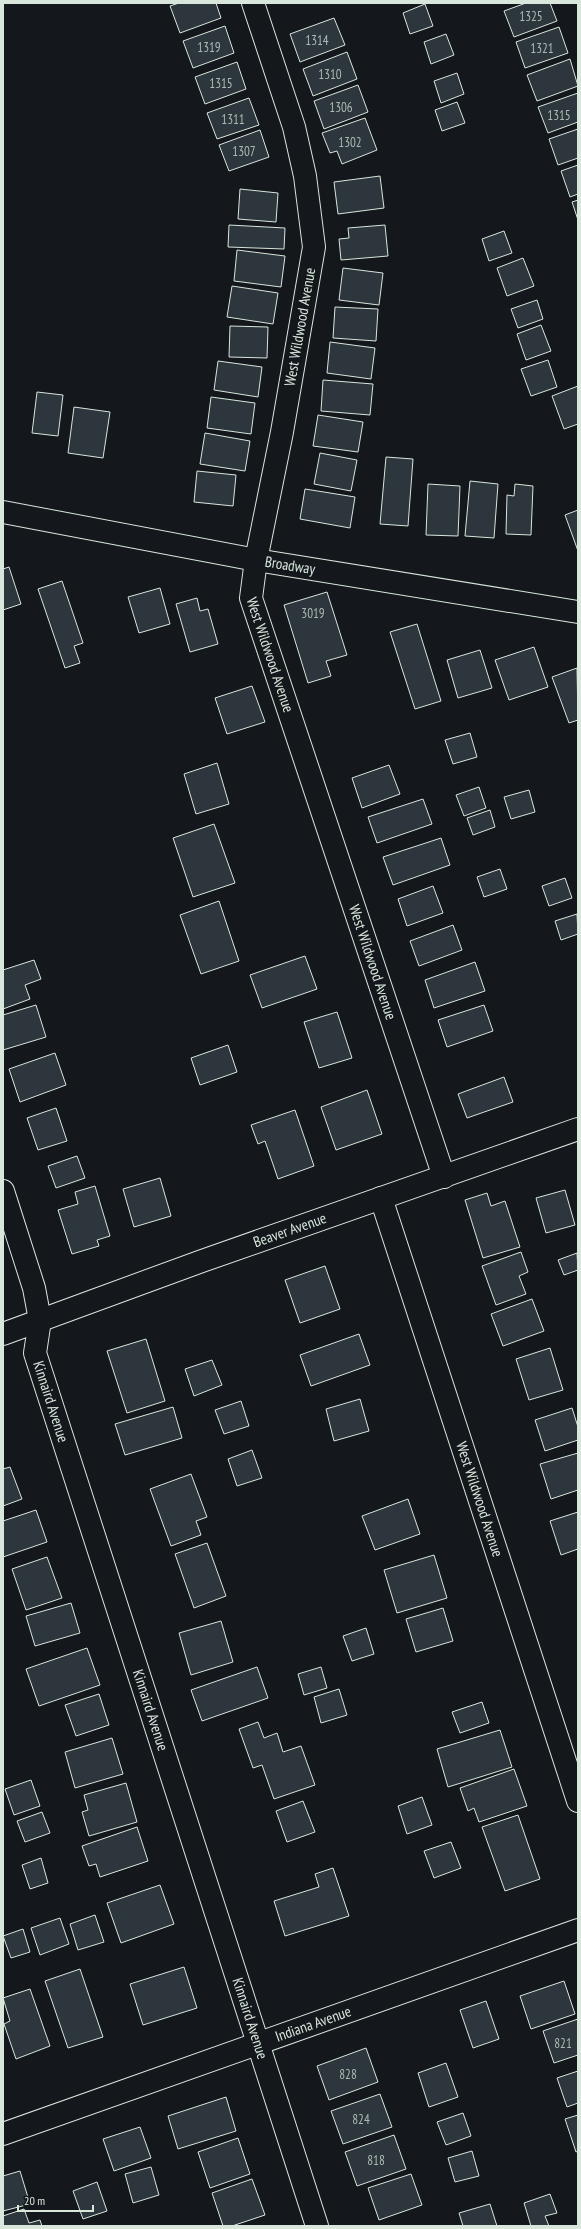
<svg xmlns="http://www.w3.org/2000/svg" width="581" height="2229" font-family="'PT Sans Narrow',sans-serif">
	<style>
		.building { fill: #2c363c; stroke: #d8e6dc }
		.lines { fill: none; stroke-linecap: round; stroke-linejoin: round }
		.minor-casing { stroke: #d8e6dc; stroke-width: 24 }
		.secondary-casing { stroke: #d8e6dc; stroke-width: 24 }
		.minor { stroke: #14181c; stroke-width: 22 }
		.secondary { stroke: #14181c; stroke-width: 22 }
		.labels { text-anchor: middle; stroke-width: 3; stroke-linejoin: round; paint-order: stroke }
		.number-label { font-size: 13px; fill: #adbab4 }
		.street-label { font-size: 15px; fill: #d8e6dc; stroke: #14181c }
	</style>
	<rect width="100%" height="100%" fill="#14181c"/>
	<g class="building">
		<polygon points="179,3 216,3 221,18 180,33 170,6"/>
		<polygon points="526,3 550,3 557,21 514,37 504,11"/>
		<polygon points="425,4 433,26 410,34 403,13"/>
		<polygon points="334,18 345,45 300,62 290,34"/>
		<polygon points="225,26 234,53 193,68 183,41"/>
		<polygon points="559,27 568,53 525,68 516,42"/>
		<polygon points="446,34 454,55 431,64 424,42"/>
		<polygon points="347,52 357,79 313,96 303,69"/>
		<polygon points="570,59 578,86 537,101 527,75"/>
		<polygon points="237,62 246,89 205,104 195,77"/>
		<polygon points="457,73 464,94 441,103 434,81"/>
		<polygon points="358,85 368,112 324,129 314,101"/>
		<polygon points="578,93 578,122 548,133 538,107"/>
		<polygon points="249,98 259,125 217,139 207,113"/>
		<polygon points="457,102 465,123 442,131 435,110"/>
		<polygon points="365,118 377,150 342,164 337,151 330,153 322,133"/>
		<polygon points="578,129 578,158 558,165 549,139"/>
		<polygon points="260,130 269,157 229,171 219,145"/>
		<polygon points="578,165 578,194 570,197 561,171"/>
		<polygon points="380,176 384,208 338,214 334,182"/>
		<polygon points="240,189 278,193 276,222 238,219"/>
		<polygon points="578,200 578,220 572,202"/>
		<polygon points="229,225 285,228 284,249 228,247"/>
		<polygon points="385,225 388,256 341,260 339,239 349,238 348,228"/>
		<polygon points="504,231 512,253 489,261 482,239"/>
		<polygon points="237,250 285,256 281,287 234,281"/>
		<polygon points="523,258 534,286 507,296 497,268"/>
		<polygon points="343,268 383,273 379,305 339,300"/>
		<polygon points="232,286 278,293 273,324 227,317"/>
		<polygon points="537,300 543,319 518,328 511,309"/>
		<polygon points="335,307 378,309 376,341 333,338"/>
		<polygon points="541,325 551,351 526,360 517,334"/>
		<polygon points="230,326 268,327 267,358 229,357"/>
		<polygon points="330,342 375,348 371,379 327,373"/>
		<polygon points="548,360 557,387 531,396 521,369"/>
		<polygon points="218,361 262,367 258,397 214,390"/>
		<polygon points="323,380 373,384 370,415 321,411"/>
		<polygon points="578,386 578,424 564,429 552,396"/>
		<polygon points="37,392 63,395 58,436 32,433"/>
		<polygon points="211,397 255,403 251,434 207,428"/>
		<polygon points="74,407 110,412 103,458 68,453"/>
		<polygon points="318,415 363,422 358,452 313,446"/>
		<polygon points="205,433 250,441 245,471 200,464"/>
		<polygon points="320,453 357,460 351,491 314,484"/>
		<polygon points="386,457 413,459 408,526 380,524"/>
		<polygon points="197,471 236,475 233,506 194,502"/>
		<polygon points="470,481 498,484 494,538 465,536"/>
		<polygon points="428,484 460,486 458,536 426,535"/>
		<polygon points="515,484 533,486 531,535 506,534 507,495 514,496"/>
		<polygon points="305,489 355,497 350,528 300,519"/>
		<polygon points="578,510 578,551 565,515"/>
		<polygon points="9,567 21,604 3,610 3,569"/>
		<polygon points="62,581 83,643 74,646 80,663 65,668 38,589"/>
		<polygon points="160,588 170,624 139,633 128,597"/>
		<polygon points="327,592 347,655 326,661 331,676 308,683 284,605"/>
		<polygon points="197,598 200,611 208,609 218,644 190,652 176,604"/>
		<polygon points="417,624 441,701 415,709 390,632"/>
		<polygon points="534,647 548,687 509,700 495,660"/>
		<polygon points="480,650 492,688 458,698 447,660"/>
		<polygon points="577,668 578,720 569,723 552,677"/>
		<polygon points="252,686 265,722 227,734 215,698"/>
		<polygon points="470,733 477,757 453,764 445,740"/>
		<polygon points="217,763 229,804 196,814 184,774"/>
		<polygon points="389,765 400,794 362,808 352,778"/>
		<polygon points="479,787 486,808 464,816 456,795"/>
		<polygon points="529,790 535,812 511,819 504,797"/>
		<polygon points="423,799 432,824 377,843 368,817"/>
		<polygon points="490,810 495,827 473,835 467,818"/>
		<polygon points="214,824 235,883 193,897 173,838"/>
		<polygon points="441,838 450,865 393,885 383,857"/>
		<polygon points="500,869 507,889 484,897 477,877"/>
		<polygon points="565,878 572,898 549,906 542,886"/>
		<polygon points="433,886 443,913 407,926 398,899"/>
		<polygon points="219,901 239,961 201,974 180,915"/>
		<polygon points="577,914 578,934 561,940 555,921"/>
		<polygon points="453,925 462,950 419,966 410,941"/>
		<polygon points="305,956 317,989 262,1008 250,975"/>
		<polygon points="34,960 41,979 25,985 30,999 3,1009 3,970"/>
		<polygon points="475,962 485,991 434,1008 425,980"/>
		<polygon points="36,1005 46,1037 3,1050 3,1015"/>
		<polygon points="484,1005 493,1031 447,1047 438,1020"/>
		<polygon points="337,1012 352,1058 319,1068 304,1022"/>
		<polygon points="228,1045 237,1072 200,1085 191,1058"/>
		<polygon points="55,1053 66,1085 20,1102 9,1069"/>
		<polygon points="504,1077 513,1102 467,1118 458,1094"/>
		<polygon points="367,1090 382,1134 336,1150 321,1107"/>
		<polygon points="56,1108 67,1141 38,1150 27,1118"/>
		<polygon points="295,1110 314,1166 278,1179 265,1141 258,1144 251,1125"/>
		<polygon points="77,1156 85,1178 56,1188 48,1166"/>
		<polygon points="160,1178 171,1216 134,1227 123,1189"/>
		<polygon points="95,1186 110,1236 97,1240 99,1246 72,1254 58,1210 78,1204 75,1192"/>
		<polygon points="565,1190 575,1225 546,1233 536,1198"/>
		<polygon points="487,1193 491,1206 505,1201 520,1247 483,1258 465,1200"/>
		<polygon points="521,1252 528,1272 519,1276 526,1294 496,1305 482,1266"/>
		<polygon points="577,1253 578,1270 564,1275 558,1260"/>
		<polygon points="325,1266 340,1309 300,1323 285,1280"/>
		<polygon points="532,1299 544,1331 503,1346 491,1314"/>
		<polygon points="359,1334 370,1365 311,1386 300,1355"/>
		<polygon points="146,1339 165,1401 127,1413 107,1351"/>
		<polygon points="550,1348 563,1390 529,1400 516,1359"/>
		<polygon points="212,1360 222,1385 194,1396 185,1369"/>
		<polygon points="360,1399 369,1431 334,1441 326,1409"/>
		<polygon points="241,1401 249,1426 224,1434 215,1410"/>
		<polygon points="173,1407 182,1438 125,1455 115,1424"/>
		<polygon points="572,1408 578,1427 578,1440 545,1451 535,1420"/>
		<polygon points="252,1450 262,1478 237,1486 228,1459"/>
		<polygon points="578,1453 578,1490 551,1499 540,1464"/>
		<polygon points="10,1467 22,1499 3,1506 3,1469"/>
		<polygon points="191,1474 207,1517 196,1521 201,1535 171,1546 150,1489"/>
		<polygon points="408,1499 420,1534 375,1550 362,1516"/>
		<polygon points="36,1510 47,1542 3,1557 3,1521"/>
		<polygon points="578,1512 578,1549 561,1555 550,1521"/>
		<polygon points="207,1543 226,1596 194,1608 175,1554"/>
		<polygon points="434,1555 447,1598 397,1613 384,1570"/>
		<polygon points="47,1557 62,1598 26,1610 12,1569"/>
		<polygon points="71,1603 80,1633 35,1646 26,1616"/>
		<polygon points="443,1608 453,1641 416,1652 406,1619"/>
		<polygon points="221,1621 233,1662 191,1675 179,1633"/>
		<polygon points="366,1628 374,1654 352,1661 343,1636"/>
		<polygon points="87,1648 100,1685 39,1706 26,1669"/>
		<polygon points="257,1667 268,1698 202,1721 191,1690"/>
		<polygon points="321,1667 327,1688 304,1695 298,1674"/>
		<polygon points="339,1689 347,1715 321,1723 314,1697"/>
		<polygon points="99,1694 109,1725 76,1736 65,1705"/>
		<polygon points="482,1702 489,1723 460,1733 452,1712"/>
		<polygon points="258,1722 264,1738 277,1733 283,1752 301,1746 315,1785 274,1799 262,1765 253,1768 239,1729"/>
		<polygon points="500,1730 512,1767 448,1787 437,1749"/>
		<polygon points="112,1738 123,1774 75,1788 65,1752"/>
		<polygon points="514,1769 527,1806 479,1822 474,1808 468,1811 460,1788"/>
		<polygon points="31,1780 40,1806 14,1815 5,1789"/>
		<polygon points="126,1783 137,1822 89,1836 82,1812 88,1810 84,1795"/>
		<polygon points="422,1797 432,1825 407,1834 398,1806"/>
		<polygon points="303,1801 315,1832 287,1842 276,1811"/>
		<polygon points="42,1812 50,1833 25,1842 17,1821"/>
		<polygon points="518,1815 540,1879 505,1891 482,1827"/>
		<polygon points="137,1827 148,1861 100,1877 96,1864 89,1866 82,1846"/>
		<polygon points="451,1842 461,1868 434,1878 424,1851"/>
		<polygon points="41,1858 48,1883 30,1889 22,1865"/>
		<polygon points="333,1868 349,1916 285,1936 274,1901 319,1887 315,1874"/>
		<polygon points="160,1885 174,1924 121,1943 107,1903"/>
		<polygon points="95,1915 104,1942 78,1950 70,1924"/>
		<polygon points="60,1918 69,1944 40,1955 31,1928"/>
		<polygon points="23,1929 30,1952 11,1958 3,1936"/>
		<polygon points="184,1967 197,2008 143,2025 130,1984"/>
		<polygon points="80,1969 103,2037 68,2048 45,1981"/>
		<polygon points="564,1981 575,2014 531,2029 520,1996"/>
		<polygon points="30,1989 50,2046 16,2059 4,2024 10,2021 3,1998"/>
		<polygon points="486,2001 499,2039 473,2048 460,2010"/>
		<polygon points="578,2019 578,2055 554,2063 543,2031"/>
		<polygon points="366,2048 378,2082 329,2100 317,2066"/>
		<polygon points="446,2063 458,2097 429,2107 418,2073"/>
		<polygon points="578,2071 578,2103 567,2107 557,2078"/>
		<polygon points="380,2094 392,2127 343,2144 331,2111"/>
		<polygon points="226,2097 236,2131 178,2149 168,2116"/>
		<polygon points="463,2113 471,2136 446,2145 437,2122"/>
		<polygon points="578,2115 578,2151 576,2152 565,2119"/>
		<polygon points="140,2127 151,2158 114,2171 103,2139"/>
		<polygon points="394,2135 406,2169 357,2186 345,2152"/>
		<polygon points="238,2138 250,2174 210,2188 198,2152"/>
		<polygon points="472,2151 479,2176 455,2182 448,2158"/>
		<polygon points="151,2167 159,2195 133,2203 125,2174"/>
		<polygon points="20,2171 30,2204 3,2211 3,2176"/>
		<polygon points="411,2174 422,2205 379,2220 368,2188"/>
		<polygon points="252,2179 265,2215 232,2226 223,2226 212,2193"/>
		<polygon points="97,2182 107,2211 83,2219 73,2191"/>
		<polygon points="550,2194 557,2213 545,2216 549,2226 531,2226 524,2203"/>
		<polygon points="490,2204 497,2226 463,2226 459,2213"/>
		<polygon points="24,2209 29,2223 40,2220 42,2226 3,2226 3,2216"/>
	</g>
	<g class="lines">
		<g class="minor-casing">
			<g id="minor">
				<path id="s1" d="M253,3L294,127L305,176L314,247L282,432L256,560L251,598L444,1177"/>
				<path id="s2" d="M3,1191L34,1288L40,1320L35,1353L317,2226"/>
				<path id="s3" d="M381,1198L578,1801"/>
				<path id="s4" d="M3,1334L202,1261L578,1129"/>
				<path id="s5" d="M3,2134L578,1930"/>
			</g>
		</g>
		<g class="secondary-casing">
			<g id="secondary">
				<path id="s6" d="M3,512L256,560L578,612"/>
			</g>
		</g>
		<use href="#minor" class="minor"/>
		<use href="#secondary" class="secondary"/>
	</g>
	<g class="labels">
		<g class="number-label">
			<text x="531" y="21">1325</text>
			<text x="317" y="45">1314</text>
			<text x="209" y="52">1319</text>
			<text x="542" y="53">1321</text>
			<text x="330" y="79">1310</text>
			<text x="221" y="88">1315</text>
			<text x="341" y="112">1306</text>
			<text x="559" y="120">1315</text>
			<text x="233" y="124">1311</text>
			<text x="350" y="147">1302</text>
			<text x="244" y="156">1307</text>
			<text x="313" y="618">3019</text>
			<text x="563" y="2048">821</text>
			<text x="348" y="2079">828</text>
			<text x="361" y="2124">824</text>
			<text x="376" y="2165">818</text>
		</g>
		<g class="street-label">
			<text transform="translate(300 327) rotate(-80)" y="5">West Wildwood Avenue</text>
			<text dy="5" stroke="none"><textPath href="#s6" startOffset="292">Broadway</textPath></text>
			<text dy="5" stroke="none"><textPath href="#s1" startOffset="669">West Wildwood Avenue</textPath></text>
			<text dy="5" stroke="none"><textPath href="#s1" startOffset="993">West Wildwood Avenue</textPath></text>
			<text dy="5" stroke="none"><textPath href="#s4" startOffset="305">Beaver Avenue</textPath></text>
			<text dy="5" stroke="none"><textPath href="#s2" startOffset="219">Kinnaird Avenue</textPath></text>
			<text dy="5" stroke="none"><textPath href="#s3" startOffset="317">West Wildwood Avenue</textPath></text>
			<text dy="5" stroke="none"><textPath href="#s2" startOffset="543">Kinnaird Avenue</textPath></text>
			<text dy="5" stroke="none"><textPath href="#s2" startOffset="867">Kinnaird Avenue</textPath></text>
			<text dy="5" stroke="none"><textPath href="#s5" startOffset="329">Indiana Avenue</textPath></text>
		</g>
	</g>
	<rect width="581" height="2229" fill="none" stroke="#d8e6dc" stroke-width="8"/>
	<path d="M18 2205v6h75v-6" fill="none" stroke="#d8e6dc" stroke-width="2"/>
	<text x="24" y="2205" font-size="12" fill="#d8e6dc" stroke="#14181c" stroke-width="3" paint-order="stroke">20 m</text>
</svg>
